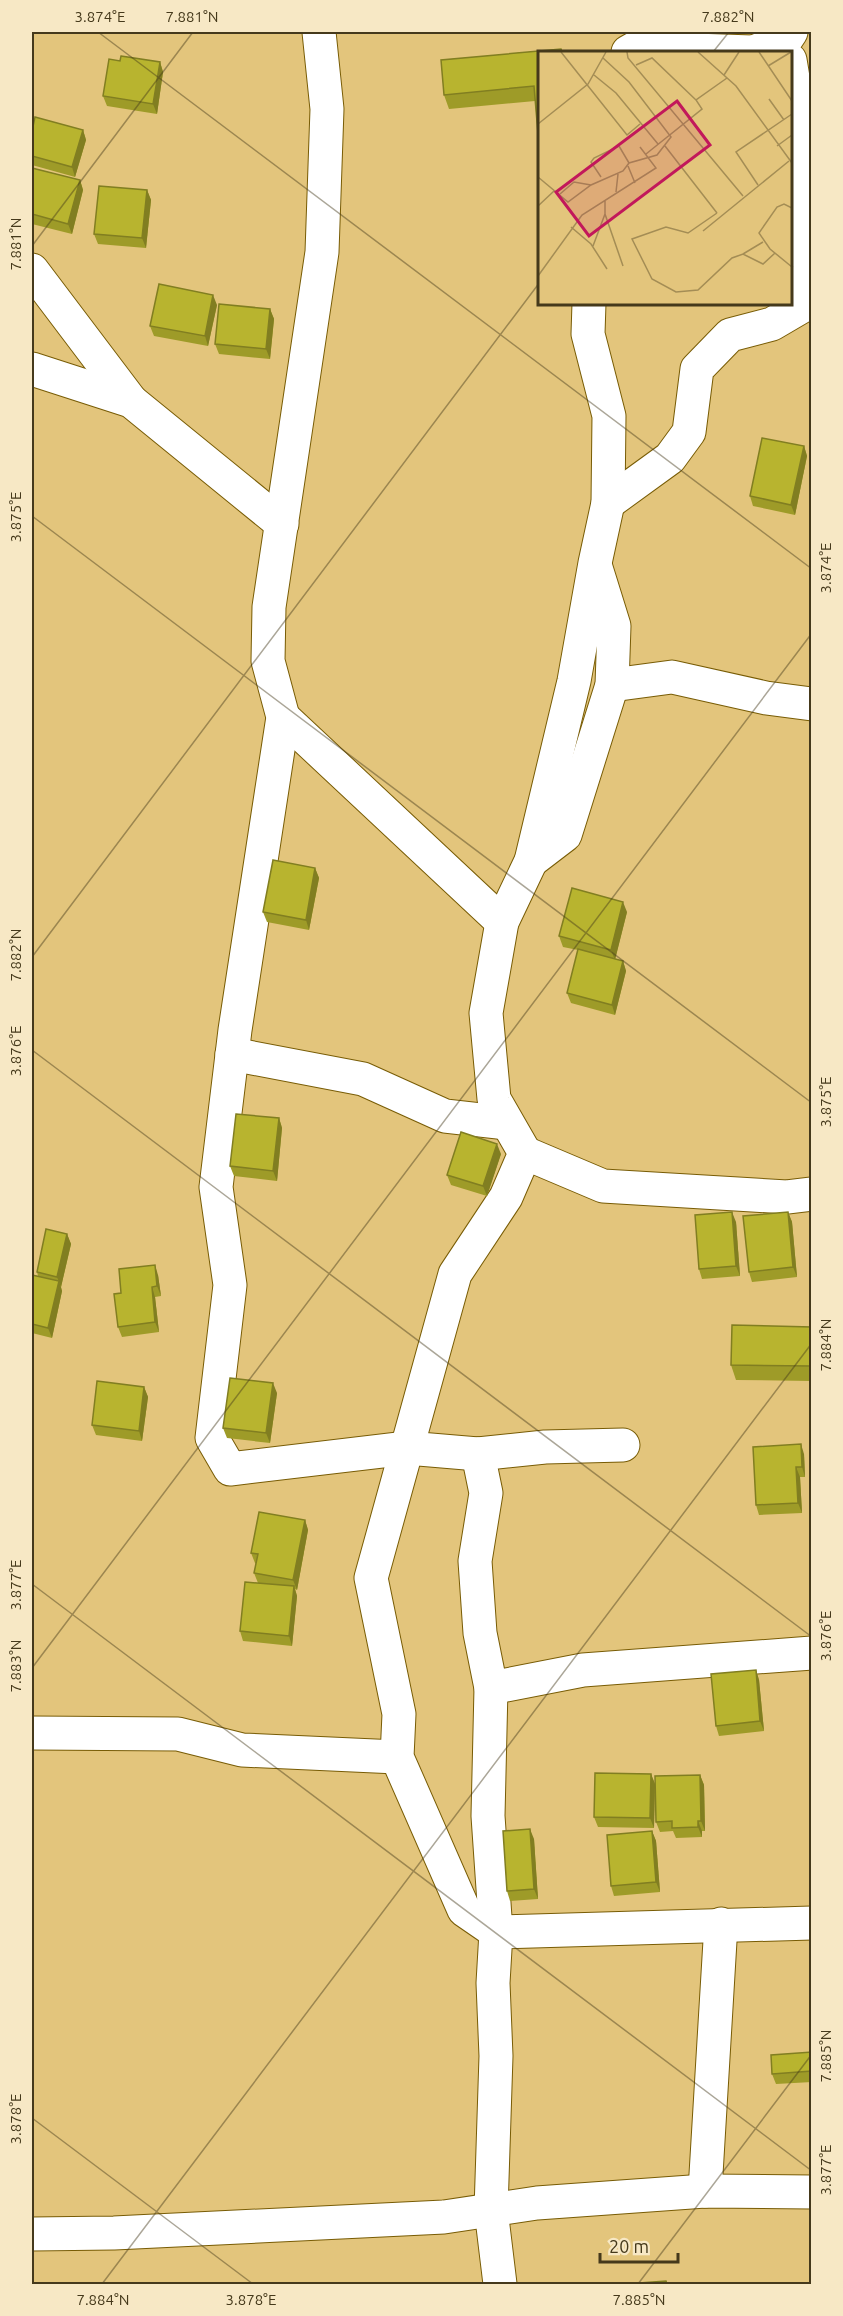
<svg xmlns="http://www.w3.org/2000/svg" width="843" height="2316" font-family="Ubuntu,sans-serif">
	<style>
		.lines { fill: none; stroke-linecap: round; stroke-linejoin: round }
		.minor-casing { stroke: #785c05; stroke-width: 35 }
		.minor { stroke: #fff; stroke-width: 33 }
		.wall { fill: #9e9b28 }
		.shaded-wall { fill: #817e21 }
		.building { fill: #b8b42f; stroke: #817e21; stroke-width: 1.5 }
		.ticks { fill: none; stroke: #45391b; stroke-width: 1.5; stroke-opacity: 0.45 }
		.inset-road { fill: none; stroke: #a48d55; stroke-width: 1.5 }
		.view { fill: #c2185b; fill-opacity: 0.15; stroke: #c2185b; stroke-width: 3 }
		.inset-edge { fill: none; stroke: #45391b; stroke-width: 3 }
		.neatline { fill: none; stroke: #45391b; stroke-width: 2 }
		.ticks-label { font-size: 15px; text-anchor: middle; fill: #45391b }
	</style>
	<rect width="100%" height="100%" fill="#e3c57c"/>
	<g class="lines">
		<g class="minor-casing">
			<g id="minor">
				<polyline points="319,32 327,109 322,252 269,607 268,661 283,717 235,1030 216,1187 230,1285 212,1438 230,1469 407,1448 478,1454 545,1447 623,1445"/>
				<polyline points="628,52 635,48 752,52"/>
				<polyline points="754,52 787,38 791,32"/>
				<polyline points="32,270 131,401"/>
				<polyline points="589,303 588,334 609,416 608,503 595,563 574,681 531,861 502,922 486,1013 494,1099 525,1153 506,1197 455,1274 371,1578 399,1714 397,1757 464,1910 496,1932 812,1923"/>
				<polyline points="32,369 131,401 282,524"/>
				<polyline points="608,503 670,458 689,432 697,369 730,335 772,324 801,307 810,267 794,189 803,137 790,60"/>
				<polyline points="612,685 672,677 766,698 812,704"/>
				<polyline points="283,717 502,922"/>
				<polyline points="531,861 565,835 612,685 614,626 596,568"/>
				<polyline points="232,1054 363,1079 445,1116 507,1123"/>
				<polyline points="525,1153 603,1186 787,1197 812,1194"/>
				<polyline points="478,1454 486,1493 475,1561 480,1633 491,1688 488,1816 496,1932 493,1983 496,2056 491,2210 500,2284"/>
				<polyline points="491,1688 583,1670 812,1653"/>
				<polyline points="32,1733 178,1734 242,1750 397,1757"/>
				<polyline points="705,2191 721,1924"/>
				<polyline points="32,2234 114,2233 444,2217 537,2203 705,2191 812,2192"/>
			</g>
		</g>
		<use href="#minor" class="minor"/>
	</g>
	<g class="wall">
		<polygon points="561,49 563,52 540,52 540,158 535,101 449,109 444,95 441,60"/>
		<polygon points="120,61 160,62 163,72 157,114 107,106 103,96"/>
		<polygon points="83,130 86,140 75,177 32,165 32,131"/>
		<polygon points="32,168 80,180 83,190 72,234 32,224"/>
		<polygon points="147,190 151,200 146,248 98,244 94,234"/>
		<polygon points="217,305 208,346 154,336 150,326"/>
		<polygon points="270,309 274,319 270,359 219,354 215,344"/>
		<polygon points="804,446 807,456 795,515 753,506 750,496"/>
		<polygon points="315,868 319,878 309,930 267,922 263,912"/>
		<polygon points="627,912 615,959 623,961 626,971 615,1015 571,1003 567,993 578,950 563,947 559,936"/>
		<polygon points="279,1118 282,1128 277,1181 234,1176 230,1166"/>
		<polygon points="501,1154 487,1196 451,1185 447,1175"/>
		<polygon points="788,1212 792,1222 797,1277 752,1282 749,1272"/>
		<polygon points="736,1222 740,1276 702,1279 699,1269"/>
		<polygon points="67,1234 71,1244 61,1287 62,1291 52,1338 32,1333 32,1275 38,1276 37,1272"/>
		<polygon points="158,1275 161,1296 155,1297 159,1332 122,1337 118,1327 121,1293"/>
		<polygon points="812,1327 812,1381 736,1380 731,1365"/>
		<polygon points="144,1387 148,1397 142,1441 96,1435 92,1425"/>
		<polygon points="277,1393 270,1443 227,1438 223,1428"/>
		<polygon points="804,1454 805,1477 800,1477 802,1513 759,1515 756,1505"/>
		<polygon points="305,1520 308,1530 297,1590 295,1589 297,1596 292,1646 243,1641 240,1631 258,1583 254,1573 256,1564 255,1563 251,1553"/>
		<polygon points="756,1670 759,1680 764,1731 719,1736 716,1726"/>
		<polygon points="651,1774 655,1784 654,1828 598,1827 594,1817"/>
		<polygon points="700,1775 704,1785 705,1831 702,1831 702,1837 676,1838 673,1831 660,1832 656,1822"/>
		<polygon points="652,1831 656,1841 660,1892 614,1896 611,1886"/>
		<polygon points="534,1839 538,1899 510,1901 507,1891"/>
		<polygon points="812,2052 812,2082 776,2084 772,2074"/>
	</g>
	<g class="shaded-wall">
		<polygon points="160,62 163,72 157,114 153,104"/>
		<polygon points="83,130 86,140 75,177 72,167"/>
		<polygon points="80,180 83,190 72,234 68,224"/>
		<polygon points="147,190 151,200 146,248 142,238"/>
		<polygon points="213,295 217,305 208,346 205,336"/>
		<polygon points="270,309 274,319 270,359 266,349"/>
		<polygon points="804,446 807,456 795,515 791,505"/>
		<polygon points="315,868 319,878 309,930 306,920"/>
		<polygon points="623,902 627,912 615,960 611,950"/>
		<polygon points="623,961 626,971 615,1015 612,1005"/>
		<polygon points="279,1118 282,1128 277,1181 273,1171"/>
		<polygon points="497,1144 501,1154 487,1196 483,1186"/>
		<polygon points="732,1212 736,1222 740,1276 736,1266"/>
		<polygon points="788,1212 792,1222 797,1277 793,1267"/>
		<polygon points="67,1234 71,1244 61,1287 57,1277"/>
		<polygon points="155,1265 158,1275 161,1296 157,1286"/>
		<polygon points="59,1281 62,1291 52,1338 48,1328"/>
		<polygon points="152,1287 155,1297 159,1332 155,1322"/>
		<polygon points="273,1383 277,1393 270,1443 266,1433"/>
		<polygon points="144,1387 148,1397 142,1441 139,1431"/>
		<polygon points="801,1444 804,1454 805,1477 802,1467"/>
		<polygon points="796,1467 800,1477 802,1513 798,1503"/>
		<polygon points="305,1520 308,1530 297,1590 293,1580"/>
		<polygon points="294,1586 297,1596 292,1646 289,1636"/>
		<polygon points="756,1670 759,1680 764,1731 760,1721"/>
		<polygon points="651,1774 655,1784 654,1828 650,1818"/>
		<polygon points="700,1775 704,1785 705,1831 701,1821"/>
		<polygon points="698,1821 702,1831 702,1837 698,1827"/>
		<polygon points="530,1829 534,1839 538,1899 534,1889"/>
		<polygon points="652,1831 656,1841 660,1892 656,1882"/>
	</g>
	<g class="building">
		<polygon points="561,49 562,52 540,52 540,158 534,86 444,95 441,60"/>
		<polygon points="121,56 160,62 153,104 103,96 109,59 120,61"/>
		<polygon points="35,117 83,130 72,167 32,156 32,131"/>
		<polygon points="32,168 80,180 68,224 32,214"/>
		<polygon points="99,186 147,190 142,238 94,234"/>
		<polygon points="159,284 213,295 205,336 150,326"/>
		<polygon points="219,304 270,309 266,349 215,344"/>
		<polygon points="762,438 804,446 791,505 750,496"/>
		<polygon points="273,860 315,868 306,920 263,912"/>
		<polygon points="572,888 623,902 611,950 559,936"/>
		<polygon points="578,949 623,961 612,1005 567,993"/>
		<polygon points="236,1114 279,1118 273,1171 230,1166"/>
		<polygon points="461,1132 497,1144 483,1186 447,1175"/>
		<polygon points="732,1212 736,1266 699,1269 695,1215"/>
		<polygon points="788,1212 793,1267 749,1272 743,1216"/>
		<polygon points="46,1229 67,1234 57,1277 37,1272"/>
		<polygon points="155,1265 157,1286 152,1287 155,1322 118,1327 114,1294 121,1293 119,1269"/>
		<polygon points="32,1275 59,1281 48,1328 32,1324"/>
		<polygon points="732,1325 812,1327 812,1366 731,1365"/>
		<polygon points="230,1378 273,1383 266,1433 223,1428"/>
		<polygon points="97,1381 144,1387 139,1431 92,1425"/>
		<polygon points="801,1444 802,1467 796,1467 798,1503 756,1505 753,1447"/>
		<polygon points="259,1512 305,1520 293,1580 254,1573 258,1554 251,1553"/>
		<polygon points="245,1582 294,1586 289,1636 240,1631"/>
		<polygon points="756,1670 760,1721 716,1726 711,1674"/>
		<polygon points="595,1773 651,1774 650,1818 594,1817"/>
		<polygon points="700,1775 701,1821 698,1821 698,1827 672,1828 672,1821 656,1822 655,1776"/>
		<polygon points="530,1829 534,1889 507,1891 503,1831"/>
		<polygon points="652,1831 656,1882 611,1886 607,1835"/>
		<polygon points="812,2052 812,2071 772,2074 771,2055"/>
		<polygon points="666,2281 667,2284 625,2284"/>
	</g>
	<path class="ticks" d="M98,32L812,569M807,32L812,35M713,52L729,32M32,246L193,32M32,516L812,1103M32,957L540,282M32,1050L812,1637M32,1584L812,2171M32,1668L812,633M32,2118L253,2284M102,2284L812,1343M638,2284L812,2054"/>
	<g transform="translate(538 51)">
		<rect width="254" height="254" fill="#e3c57c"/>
		<path class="inset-road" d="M23,1L89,84L102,73M89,1L90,7L205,145M160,1L198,35L254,112M221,1L254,50M98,14L114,7L158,49M230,15L253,1M56,24L78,42L120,93M186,24L201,1M231,48L246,69M0,73L50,33L68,1M127,95L179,162M239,95L254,84M108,103L164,58L158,49L189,27M90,115L97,132M0,126L30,151L53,134L85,120L91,112L119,104L133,86L91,31L65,7M63,126L53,111L56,107L81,95L91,112M220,134L198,101L254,63M78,141L80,123M22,143L36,131L53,134M67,150V163L85,215M0,155L16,140M254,157L246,153L239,156L221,182L232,198L254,216M179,162L150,182L128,176L94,188L114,228L138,241L160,239L194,207L205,203L225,213L237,202M33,176L53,193L69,218M165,180L251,110M55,195L67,163M205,203L225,191M0,225L44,164L118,117L102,96"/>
		<path class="view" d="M139,50L172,94L51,185L18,141Z"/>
		<rect width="254" height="254" class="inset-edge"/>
	</g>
	<rect width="843" height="2316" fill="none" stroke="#f7e8c5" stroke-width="66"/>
	<path d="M600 2253v9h78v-9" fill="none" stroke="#45391b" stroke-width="3"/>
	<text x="609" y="2253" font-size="18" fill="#45391b" stroke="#f7e8c5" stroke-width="4.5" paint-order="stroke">20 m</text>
	<rect x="33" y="33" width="777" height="2250" class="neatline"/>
	<g class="ticks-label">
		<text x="100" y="22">3.874°E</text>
		<text x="192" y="22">7.881°N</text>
		<text x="728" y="22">7.882°N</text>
		<text transform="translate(16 244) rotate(-90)" y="5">7.881°N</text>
		<text transform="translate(16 517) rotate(-90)" y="5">3.875°E</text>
		<text transform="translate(826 568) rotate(-90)" y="5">3.874°E</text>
		<text transform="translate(16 955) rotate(-90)" y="5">7.882°N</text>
		<text transform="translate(16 1051) rotate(-90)" y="5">3.876°E</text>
		<text transform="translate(826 1102) rotate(-90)" y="5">3.875°E</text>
		<text transform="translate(826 1345) rotate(-90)" y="5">7.884°N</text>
		<text transform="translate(16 1585) rotate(-90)" y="5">3.877°E</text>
		<text transform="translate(826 1636) rotate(-90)" y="5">3.876°E</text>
		<text transform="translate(16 1666) rotate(-90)" y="5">7.883°N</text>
		<text transform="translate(826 2056) rotate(-90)" y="5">7.885°N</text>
		<text transform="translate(16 2119) rotate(-90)" y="5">3.878°E</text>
		<text transform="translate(826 2170) rotate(-90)" y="5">3.877°E</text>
		<text x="103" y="2305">7.884°N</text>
		<text x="251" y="2305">3.878°E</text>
		<text x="639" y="2305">7.885°N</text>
	</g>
</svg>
